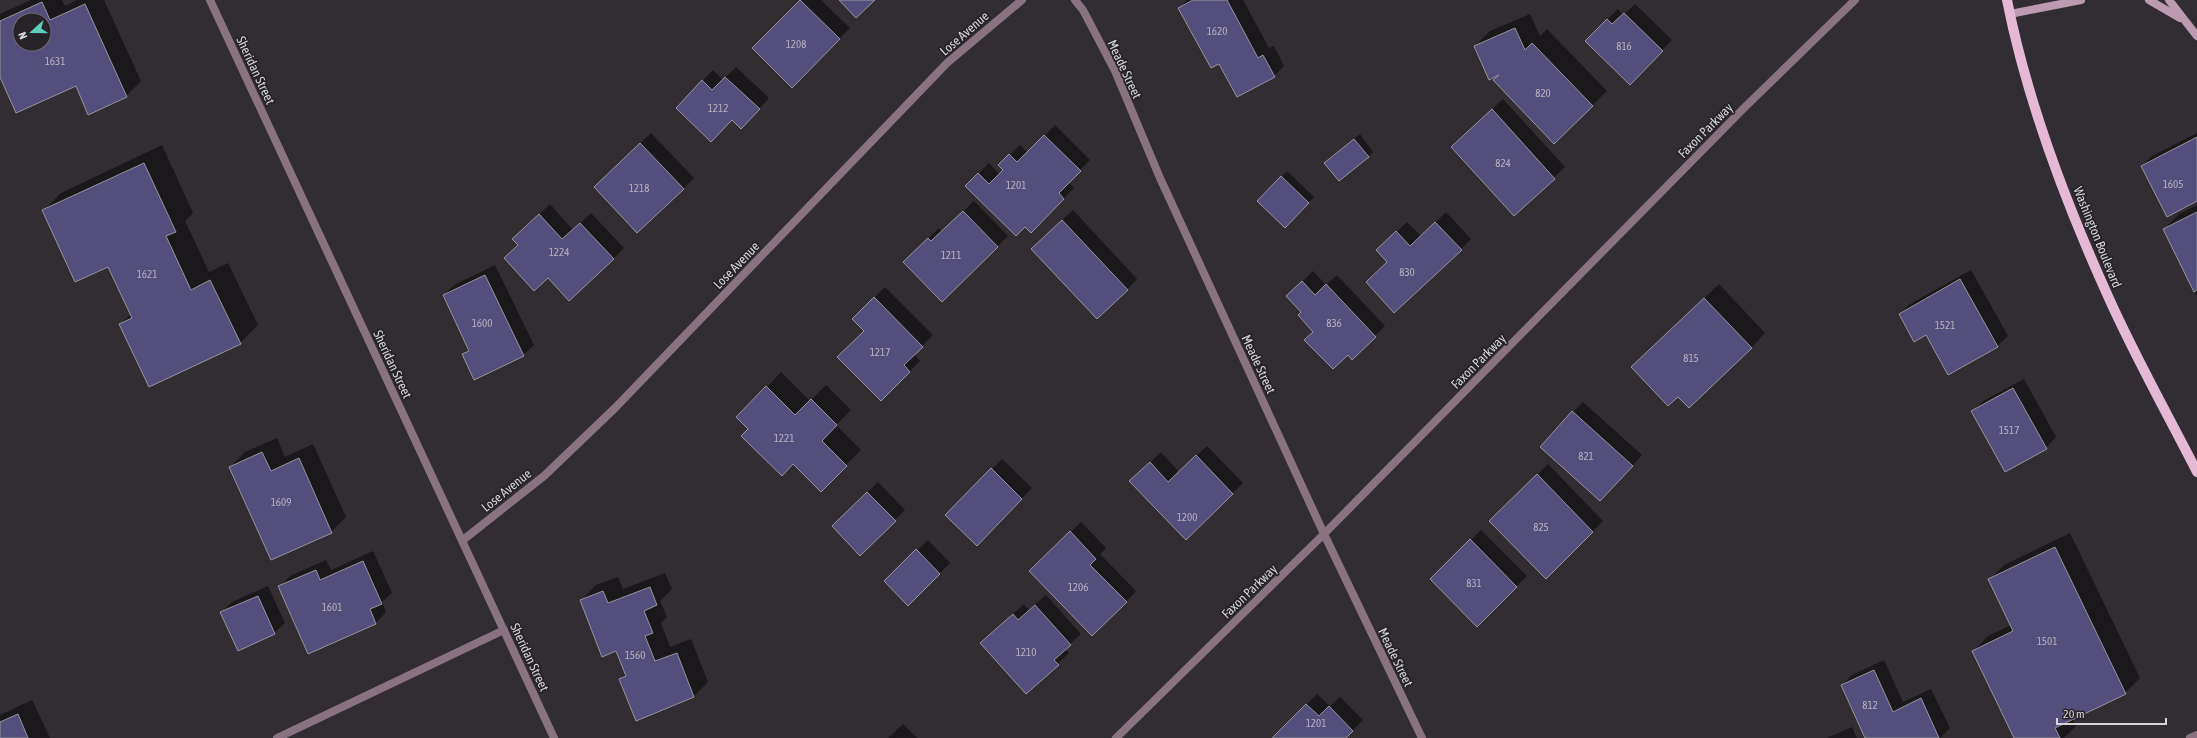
<svg xmlns="http://www.w3.org/2000/svg" width="2197" height="738" font-family="'Asap Condensed',sans-serif">
	<style>
		.shadow { fill: #0007; fill-rule: evenodd }
		.building { fill: #534e7c; stroke: #96959d; fill-rule: evenodd }
		.lines { fill: none; stroke-linecap: round; stroke-linejoin: round }
		.minor { stroke: #897380; stroke-width: 8 }
		.tertiary { stroke: #897380; stroke-width: 8 }
		.secondary { stroke: #bd9aaf; stroke-width: 8 }
		.primary { stroke: #e5b8d3; stroke-width: 10 }
		.labels { text-anchor: middle; stroke-width: 3.5; stroke-linejoin: round; paint-order: stroke }
		.number-label { font-size: 11px; fill: #b5b2c0 }
		.street-label { font-size: 13px; fill: #d6d4d7; stroke: #272328 }
	</style>
	<rect width="100%" height="100%" fill="#312d32"/>
	<g class="shadow">
		<path d="M31,0H62L65,6L77,0H104L141,81L126,96L76,85L0,75V14ZM20,20H44V44H20Z"/>
		<polygon points="802,0 821,0 850,28 792,86 754,48"/>
		<polygon points="1187,0 1243,0 1269,48 1274,46 1284,66 1274,76 1220,62 1179,8"/>
		<polygon points="1635,4 1672,40 1640,73 1586,41 1618,9 1623,15"/>
		<polygon points="1530,14 1540,36 1547,29 1607,91 1554,143 1502,73 1475,46 1490,31"/>
		<polygon points="736,67 769,98 752,117 732,119 677,107 713,70 723,80"/>
		<polygon points="1503,99 1565,167 1514,215 1452,147"/>
		<polygon points="1055,125 1090,160 1068,182 1074,188 1031,231 967,186 989,163 1000,175 1004,170 999,165 1020,145 1028,153"/>
		<polygon points="651,133 694,178 683,189 606,176"/>
		<polygon points="2197,133 2197,200 2142,166 2152,156"/>
		<polygon points="1360,134 1373,152 1368,157 1331,158"/>
		<polygon points="162,145 193,213 185,221 209,272 228,263 258,325 240,343 120,324 131,314 108,266 43,211 61,193"/>
		<polygon points="1287,171 1314,197 1285,226 1258,201"/>
		<polygon points="974,201 1008,236 942,301 904,262 939,228 942,232"/>
		<polygon points="550,204 573,230 591,213 624,248 613,259 519,245 524,229"/>
		<polygon points="2197,205 2197,296 2164,229 2179,214"/>
		<polygon points="1073,210 1137,279 1127,290 1043,238"/>
		<polygon points="1446,212 1471,239 1461,249 1388,262 1388,240 1407,222 1421,236"/>
		<polygon points="495,265 534,345 523,355 463,355 469,348 444,295 454,285"/>
		<polygon points="1971,270 2008,336 1997,346 1927,334 1900,314 1910,304"/>
		<polygon points="1313,271 1326,285 1337,275 1385,326 1352,358 1314,331 1303,312 1298,286"/>
		<polygon points="1719,284 1765,333 1751,348 1647,353"/>
		<polygon points="885,287 933,335 914,354 920,361 881,400 865,331 853,319"/>
		<polygon points="781,372 810,401 826,385 851,410 836,425 861,450 821,490 793,463 749,429 767,387"/>
		<polygon points="2024,379 2056,437 2046,448 1973,411 1983,401"/>
		<polygon points="1583,402 1642,455 1611,489 1573,412"/>
		<polygon points="277,438 285,457 313,444 346,517 331,532 230,467 245,452"/>
		<polygon points="1207,446 1243,483 1186,539 1131,481 1161,452 1179,472"/>
		<polygon points="1002,459 1032,488 987,534 947,515"/>
		<polygon points="1548,464 1603,521 1546,578 1491,521"/>
		<polygon points="878,482 905,510 860,554 844,516"/>
		<polygon points="1081,522 1106,548 1100,554 1136,591 1126,602 1041,561"/>
		<polygon points="1481,530 1527,576 1477,625 1432,579"/>
		<polygon points="2070,533 2140,678 2125,693 2072,718 2076,726 2064,738 2015,738 1974,651 1988,636 2011,625 1989,580 2004,565"/>
		<polygon points="928,540 950,563 908,605 886,581"/>
		<polygon points="373,551 392,593 382,602 386,612 376,623 308,653 279,587 290,576 326,560 331,570"/>
		<polygon points="665,573 672,589 660,601 667,617 661,623 670,647 691,639 708,682 694,696 620,679 626,673 617,650 581,600 596,585 618,577 623,589"/>
		<polygon points="268,586 285,623 274,633 221,613 232,602"/>
		<polygon points="1046,595 1081,634 1065,649 1069,653 1026,693 992,633 1024,604 1029,610"/>
		<polygon points="1884,660 1903,702 1931,689 1950,728 1940,738 1866,738 1842,685 1852,675"/>
		<polygon points="1317,694 1330,706 1340,697 1363,720 1345,738 1273,738"/>
		<polygon points="32,700 50,738 0,738 0,715"/>
		<polygon points="903,724 917,738 888,738"/>
		<polygon points="1852,727 1857,738 1827,738"/>
	</g>
	<g class="building">
		<polygon points="800,0 840,39 792,88 752,48"/>
		<polygon points="839,0 875,0 856,18"/>
		<polygon points="1193,0 1227,0 1258,58 1263,55 1275,77 1237,97 1219,64 1211,68 1178,8"/>
		<path d="M42,2L50,20L85,4L127,97L88,115L76,86L16,113L0,77V21ZM20,20H44V44H20Z"/>
		<polygon points="1624,13 1663,51 1630,85 1585,41 1607,19 1612,24"/>
		<polygon points="1515,28 1525,50 1532,43 1593,106 1554,144 1493,80 1499,75 1489,80 1474,46"/>
		<polygon points="725,77 760,109 741,129 732,120 711,142 676,108 702,80 712,90"/>
		<polygon points="1492,109 1555,179 1514,216 1451,147"/>
		<polygon points="1044,135 1081,171 1059,193 1064,199 1031,233 1025,227 1016,236 965,186 978,173 989,184 1003,170 998,165 1009,154 1017,162"/>
		<polygon points="2197,137 2197,201 2167,217 2141,166"/>
		<polygon points="1354,139 1369,157 1339,181 1324,163"/>
		<polygon points="640,143 684,189 637,233 594,187"/>
		<polygon points="144,163 176,232 166,236 191,290 210,280 241,344 149,387 119,324 132,318 108,267 75,282 42,210"/>
		<polygon points="1281,176 1309,203 1285,228 1257,201"/>
		<polygon points="963,211 998,247 942,302 903,262 928,238 931,241"/>
		<polygon points="2197,212 2197,290 2194,292 2163,229"/>
		<polygon points="539,214 562,239 580,223 614,259 569,301 548,278 534,291 504,258 518,245 512,239"/>
		<polygon points="1062,220 1128,290 1097,319 1031,249"/>
		<polygon points="1435,222 1462,250 1394,313 1366,282 1387,262 1376,250 1396,231 1410,246"/>
		<polygon points="485,275 524,356 474,380 462,354 469,351 443,295"/>
		<polygon points="1960,279 1998,347 1948,375 1926,335 1914,342 1899,314"/>
		<polygon points="1302,281 1315,295 1326,284 1376,337 1352,360 1348,355 1333,369 1304,340 1313,332 1298,315 1301,312 1286,296"/>
		<polygon points="874,297 923,347 904,365 910,372 881,401 837,357 864,331 852,319"/>
		<polygon points="1704,298 1752,348 1689,408 1678,397 1668,406 1631,367"/>
		<polygon points="766,386 795,415 811,399 837,425 822,441 847,466 821,492 793,464 782,476 741,436 748,429 736,417"/>
		<polygon points="2013,388 2047,449 2005,472 1971,411"/>
		<polygon points="1572,411 1633,466 1600,501 1540,447"/>
		<polygon points="262,452 271,471 299,458 332,533 271,560 229,467"/>
		<polygon points="1196,455 1233,494 1186,540 1129,481 1150,462 1168,482"/>
		<polygon points="991,468 1022,499 977,546 945,515"/>
		<polygon points="1537,474 1593,532 1546,579 1489,521"/>
		<polygon points="867,492 896,521 860,556 832,526"/>
		<polygon points="1070,531 1096,559 1090,565 1127,602 1092,636 1029,571"/>
		<polygon points="1470,539 1517,587 1477,627 1430,579"/>
		<polygon points="2055,547 2126,694 2055,728 2060,738 2014,738 1972,651 2013,631 1988,579"/>
		<polygon points="916,549 940,574 908,606 884,581"/>
		<polygon points="363,561 382,604 370,609 376,624 308,654 278,586 316,570 320,580"/>
		<polygon points="650,587 657,605 644,611 653,633 645,636 655,661 677,653 694,697 636,721 619,679 626,676 616,651 602,657 580,600 603,591 608,603"/>
		<polygon points="258,596 275,634 238,651 220,612"/>
		<polygon points="1035,605 1071,645 1054,660 1059,665 1026,694 980,643 1013,614 1018,620"/>
		<polygon points="1874,670 1893,712 1921,698 1939,738 1865,738 1841,685"/>
		<polygon points="1306,704 1319,716 1329,706 1353,731 1346,738 1272,738"/>
		<polygon points="18,714 28,738 0,738 0,722"/>
	</g>
	<g class="lines">
		<g class="minor">
			<polyline points="1075,0 1083,10 1115,71 1160,178 1324,534 1422,738"/>
			<polyline points="463,540 544,476 615,408 947,63 1022,0"/>
			<polyline points="277,738 504,630"/>
			<polyline points="1116,738 1324,534 1745,107 1855,0"/>
			<polyline points="2190,738 2197,735"/>
		</g>
		<polyline class="tertiary" points="210,0 554,738"/>
		<g class="secondary">
			<polyline points="2149,0 2180,18"/>
			<polyline points="2169,0 2197,36"/>
			<polyline points="2010,14 2081,0"/>
		</g>
		<path class="primary" d="M2007,0C2027,101 2065,201 2107,294C2134,355 2167,413 2197,472"/>
	</g>
	<g class="labels">
		<g class="number-label">
			<text x="1217" y="35">1620</text>
			<text x="796" y="48">1208</text>
			<text x="1624" y="50">816</text>
			<text x="55" y="65">1631</text>
			<text x="1543" y="97">820</text>
			<text x="718" y="112">1212</text>
			<text x="1503" y="167">824</text>
			<text x="2173" y="188">1605</text>
			<text x="1016" y="189">1201</text>
			<text x="639" y="192">1218</text>
			<text x="559" y="256">1224</text>
			<text x="951" y="259">1211</text>
			<text x="1407" y="276">830</text>
			<text x="147" y="278">1621</text>
			<text x="482" y="327">1600</text>
			<text x="1334" y="327">836</text>
			<text x="1945" y="329">1521</text>
			<text x="880" y="356">1217</text>
			<text x="1691" y="362">815</text>
			<text x="2009" y="434">1517</text>
			<text x="784" y="442">1221</text>
			<text x="1586" y="460">821</text>
			<text x="281" y="506">1609</text>
			<text x="1187" y="521">1200</text>
			<text x="1541" y="531">825</text>
			<text x="1474" y="587">831</text>
			<text x="1078" y="591">1206</text>
			<text x="332" y="611">1601</text>
			<text x="2047" y="645">1501</text>
			<text x="1026" y="656">1210</text>
			<text x="635" y="659">1560</text>
			<text x="1870" y="709">812</text>
			<text x="1316" y="727">1201</text>
		</g>
		<g class="street-label">
			<text transform="translate(964 33) rotate(-41)" y="5">Lose Avenue</text>
			<text transform="translate(1125 69) rotate(65)" y="5">Meade Street</text>
			<text transform="translate(256 70) rotate(65)" y="5">Sheridan Street</text>
			<text transform="translate(1705 130) rotate(-45)" y="5">Faxon Parkway</text>
			<text transform="translate(2098 237) rotate(68)" y="5">Washington Boulevard</text>
			<text transform="translate(736 265) rotate(-46)" y="5">Lose Avenue</text>
			<text transform="translate(1478 361) rotate(-45)" y="5">Faxon Parkway</text>
			<text transform="translate(393 364) rotate(65)" y="5">Sheridan Street</text>
			<text transform="translate(1259 364) rotate(65)" y="5">Meade Street</text>
			<text transform="translate(506 490) rotate(-39)" y="5">Lose Avenue</text>
			<text transform="translate(1249 591) rotate(-44)" y="5">Faxon Parkway</text>
			<text transform="translate(530 657) rotate(65)" y="5">Sheridan Street</text>
			<text transform="translate(1396 657) rotate(64)" y="5">Meade Street</text>
		</g>
	</g>
	<g transform="translate(32 32) rotate(249)"><circle r="19" fill="#272328" stroke="#6d6a6e"/>
	<path d="M0-3L7 15L0 10L-7 15Z" fill="#5dceb9"/>
	<text y="-6" font-size="11" font-weight="bold" text-anchor="middle" fill="#d6d4d7">N</text>
	</g>
	<path d="M2057 718v6h109v-6" fill="none" stroke="#d6d4d7" stroke-width="2"/>
	<text x="2063" y="718" font-size="12" fill="#d6d4d7" stroke="#272328" stroke-width="3" paint-order="stroke">20 m</text>
</svg>
